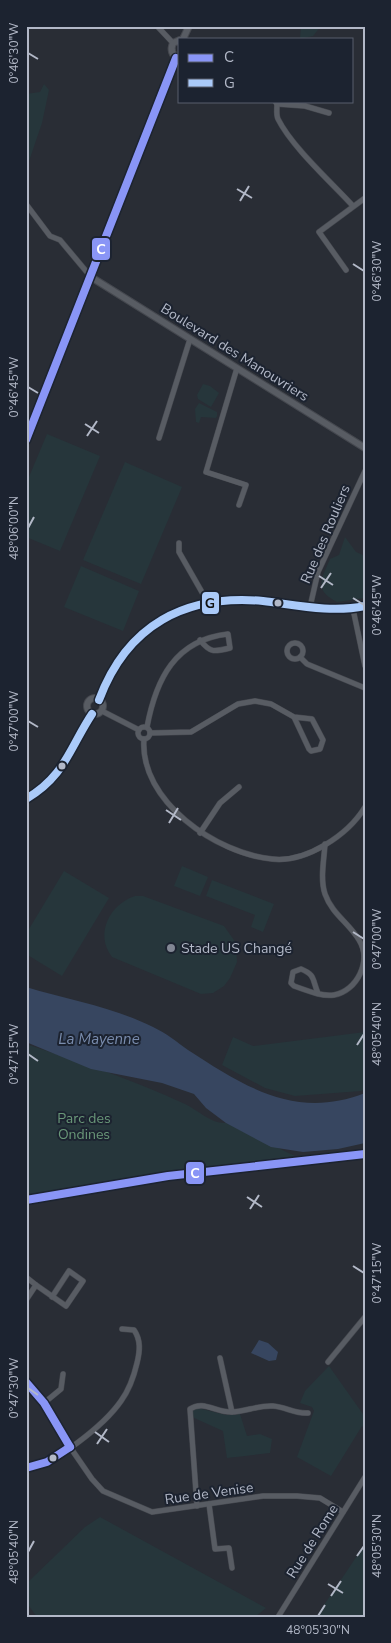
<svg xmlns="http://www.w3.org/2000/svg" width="391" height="1643" font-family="'Nunito Sans',sans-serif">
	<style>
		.green { fill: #26363b }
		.water { fill: #374660 }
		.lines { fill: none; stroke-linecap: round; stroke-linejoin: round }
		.minor-casing { stroke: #45484f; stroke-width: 6 }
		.tertiary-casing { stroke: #45484f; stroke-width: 8 }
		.minor { stroke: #585c63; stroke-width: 5 }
		.tertiary { stroke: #585c63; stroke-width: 6 }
		.bus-1-casing { stroke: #1c2330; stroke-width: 11 }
		.bus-2-casing { stroke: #1c2330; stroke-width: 11 }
		.bus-1 { stroke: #8995f6; stroke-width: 8 }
		.bus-2 { stroke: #aacaf9; stroke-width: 8 }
		.ticks { fill: none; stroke: #b2b8c7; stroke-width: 2 }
		.bus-dot { fill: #b2b8c7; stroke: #1c2330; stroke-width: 2 }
		.poi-dot { fill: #828794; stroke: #1c2330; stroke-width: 2 }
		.labels { text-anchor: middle; stroke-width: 4; stroke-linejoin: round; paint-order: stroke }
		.street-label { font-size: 14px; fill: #b2b8c7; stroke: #1c2330 }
		.poi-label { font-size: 14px; fill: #b2b8c7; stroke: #1c2330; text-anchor: start }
		.park-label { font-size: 14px; fill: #699778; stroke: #1c2330 }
		.water-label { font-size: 15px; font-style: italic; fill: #7a8dae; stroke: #1c2330 }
		.line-badge { stroke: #1c2330; stroke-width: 2 }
		.badge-label { font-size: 14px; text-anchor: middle; font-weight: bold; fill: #fff }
		.pale-badge-label { font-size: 14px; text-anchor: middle; font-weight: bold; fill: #111 }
		.neatline { fill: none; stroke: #b2b8c7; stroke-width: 2 }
		.ticks-label { font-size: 12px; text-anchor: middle; fill: #b2b8c7 }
	</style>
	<rect width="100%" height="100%" fill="#292d35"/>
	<g class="green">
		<polygon points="301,26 321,26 313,36 300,39"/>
		<polygon points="44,84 49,90 42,123 26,170 26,94 40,92"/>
		<polygon points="203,384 210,386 219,393 211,407 198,399 197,395"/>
		<polygon points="199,403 217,412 217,416 216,418 201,417 199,423 196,422 195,409"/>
		<polygon points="47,434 100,456 60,551 26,537 26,484"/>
		<polygon points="125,462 182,487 141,584 83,560"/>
		<path d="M345,537L356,552L365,556V598L337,602C314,590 321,580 330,559L339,555Z"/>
		<polygon points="81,566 139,591 123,631 64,607"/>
		<polygon points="182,866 208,877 200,896 174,886"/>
		<polygon points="64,871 109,898 62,976 26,954 26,934"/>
		<polygon points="212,880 274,904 263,932 251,927 255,915 206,896"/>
		<path d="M135,896H143L224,926L236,943L237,962L230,978L224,986L213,993L201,994L112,957C94,934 110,904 135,896Z"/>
		<polygon points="365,1032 365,1089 361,1091 295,1096 265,1088 222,1065 233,1037 253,1046"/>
		<path d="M26,1044C80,1062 133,1080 185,1104C198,1110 211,1124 226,1123L295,1156L113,1180L26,1196Z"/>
		<polygon points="329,1366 365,1417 365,1430 362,1426 331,1476 297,1457 314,1411 312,1407 300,1403 305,1391"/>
		<polygon points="198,1408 226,1415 240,1414 247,1436 260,1434 272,1439 270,1453 227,1458 223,1431 192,1417 193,1410"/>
		<polygon points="100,1517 266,1608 255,1617 37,1617 26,1602 26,1584 85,1527"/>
		<polygon points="365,1544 365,1617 316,1617"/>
	</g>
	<g class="water">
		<path d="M26,987C69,1000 113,1007 153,1027C166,1033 177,1042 188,1050C245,1087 296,1120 365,1093V1143L338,1149L303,1152L271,1147L226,1123L206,1108L194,1094L162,1083L91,1069L26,1042Z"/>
		<polygon points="259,1340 268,1343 278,1352 276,1360 269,1361 251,1353"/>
	</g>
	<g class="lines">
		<g class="minor-casing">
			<g id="minor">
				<polyline points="157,26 173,43"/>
				<polyline points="275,101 277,104 305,106 329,113"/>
				<path d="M277,104C277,109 276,115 278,119C292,147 331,182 353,206"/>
				<polyline points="26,204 50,236 60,240 91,277"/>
				<polyline points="346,270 319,232 365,198"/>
				<polyline points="237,368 206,472 246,485 239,505"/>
				<polyline points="159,438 190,339"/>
				<polyline points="179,543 179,552 207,601"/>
				<polyline points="310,607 318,572 365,471"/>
				<polyline points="353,609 365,666"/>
				<circle cx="295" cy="651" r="8"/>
				<polyline points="300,657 307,664 365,688"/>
				<polyline points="102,711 139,730"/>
				<circle cx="144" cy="733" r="6"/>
				<path d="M147,727C156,679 175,640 228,634L230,648C214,652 210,653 200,640"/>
				<polyline points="150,733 191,732 238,704 255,701 271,704 294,717 312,719 323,740 320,749 311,751 309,749 294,717"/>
				<path d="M144,739C139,801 217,854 272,859C306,863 348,835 365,807"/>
				<polyline points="200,833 220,803 239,787"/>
				<path d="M318,993C312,980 316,975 301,969L293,972L291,983L294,986C306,990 321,997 334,995C357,991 372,961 359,940C349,923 332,914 325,894C320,879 324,860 325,844"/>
				<polyline points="26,1277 36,1285"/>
				<polyline points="26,1300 36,1285 66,1306 83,1281 69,1271 52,1297"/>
				<polyline points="220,1358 232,1412"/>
				<polyline points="328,1362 365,1317"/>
				<polyline points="26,1382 44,1403 70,1447 92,1479 103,1491 152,1512 263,1496 297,1496 320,1498 343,1512"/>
				<polyline points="44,1403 61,1389 63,1374"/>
				<path d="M26,1468C54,1466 105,1424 121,1401C129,1390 134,1376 137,1363C140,1351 141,1340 134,1330L122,1329"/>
				<polyline points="209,1504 215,1549 229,1548 232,1568"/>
				<path d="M197,1506L190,1409C203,1400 215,1412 231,1412C245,1412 258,1405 273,1406C286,1407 295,1414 308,1413"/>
				<polyline points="278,1617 365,1477"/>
			</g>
		</g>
		<g class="tertiary-casing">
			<g id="tertiary">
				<polyline points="183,39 189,26"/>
				<path d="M178,59C172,55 170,50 173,43L180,40"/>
				<polyline points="91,277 365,448"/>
				<polyline points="26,441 176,58"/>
				<circle cx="95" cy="706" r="8"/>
				<path d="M99,700C109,670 128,641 155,624C208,590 245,600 304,606C325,608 344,611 365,606"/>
				<path d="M26,799C36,793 47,787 54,778C70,760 78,734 92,714"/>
				<polyline points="26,1200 168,1176 365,1154"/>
			</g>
		</g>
		<use href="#minor" class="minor"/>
		<use href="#tertiary" class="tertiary"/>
		<g class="bus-1-casing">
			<g id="bus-1">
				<polyline points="26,440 176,58"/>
				<polyline points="26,1200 168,1176 365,1154"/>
				<polyline points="26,1382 44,1403 70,1447"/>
				<polyline points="26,1468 47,1462 70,1447"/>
			</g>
		</g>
		<g class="bus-2-casing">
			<g id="bus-2">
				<path d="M99,700C127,625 185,594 263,601C296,605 331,613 365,606"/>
				<path d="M26,799C65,776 69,749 92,714"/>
			</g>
		</g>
		<use href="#bus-1" class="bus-1"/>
		<use href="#bus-2" class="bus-2"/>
	</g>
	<path class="ticks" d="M28,53L38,59M237,189L252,198M240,201L249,186M353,264L364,271M28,387L38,393M85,424L99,433M87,436L97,421M28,528L34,517M319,576L333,585M321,588L331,573M353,598L364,605M28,721L38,727M166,810L181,820M169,823L178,808M353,932L364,939M357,1045L364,1034M28,1054L38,1061M247,1197L262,1207M250,1209L259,1195M353,1266L364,1273M28,1388L38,1395M95,1432L109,1442M97,1444L107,1429M28,1552L34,1541M357,1556L364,1546M328,1584L343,1593M331,1596L341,1581M318,1616L325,1605"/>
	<g class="bus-dot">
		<circle cx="278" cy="603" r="4.5"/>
		<circle cx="62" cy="766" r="4.5"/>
		<circle cx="53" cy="1458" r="4.5"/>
	</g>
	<circle class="poi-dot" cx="171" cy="948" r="5"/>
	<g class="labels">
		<g class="street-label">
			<text transform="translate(235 352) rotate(32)" y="5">Boulevard des Manouvriers</text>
			<text transform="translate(325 534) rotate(-67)" y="5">Rue des Rouliers</text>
			<text transform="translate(209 1493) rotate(-8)" y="5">Rue de Venise</text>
			<text transform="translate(312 1541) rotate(-58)" y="5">Rue de Rome</text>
		</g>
		<g class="poi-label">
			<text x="181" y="953">Stade US Changé</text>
		</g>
		<g class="park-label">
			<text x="84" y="1123">Parc des<tspan x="84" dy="16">Ondines</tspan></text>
		</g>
		<g class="water-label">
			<text x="99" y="1044">La Mayenne</text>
		</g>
	</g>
	<g class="line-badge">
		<rect x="91" y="237" width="20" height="24" rx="5" fill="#8995f6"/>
		<rect x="201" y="591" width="19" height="24" rx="5" fill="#aacaf9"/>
		<rect x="185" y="1161" width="20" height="24" rx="5" fill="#8995f6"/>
	</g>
	<g class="badge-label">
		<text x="101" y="254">C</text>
		<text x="195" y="1178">C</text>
	</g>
	<g class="pale-badge-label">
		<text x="210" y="608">G</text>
	</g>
	<rect width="391" height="1643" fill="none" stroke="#1c2330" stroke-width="55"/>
	<rect x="178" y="38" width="175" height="65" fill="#1c2330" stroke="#585f6c"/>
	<rect x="188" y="54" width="25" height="8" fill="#8995f6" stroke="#585f6c"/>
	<text x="224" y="62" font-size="15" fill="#b2b8c7">C</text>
	<rect x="188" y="79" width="25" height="8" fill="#aacaf9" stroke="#585f6c"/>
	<text x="224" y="88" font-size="15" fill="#b2b8c7">G</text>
	<rect x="28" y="28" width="336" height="1588" class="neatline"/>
	<g class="ticks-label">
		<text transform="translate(14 53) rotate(-90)" y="4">0°46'30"W</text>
		<text transform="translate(377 271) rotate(-90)" y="4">0°46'30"W</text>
		<text transform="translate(14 387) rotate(-90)" y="4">0°46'45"W</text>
		<text transform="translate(14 528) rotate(-90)" y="4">48°06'00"N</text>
		<text transform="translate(377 605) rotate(-90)" y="4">0°46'45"W</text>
		<text transform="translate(14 721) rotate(-90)" y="4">0°47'00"W</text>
		<text transform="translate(377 939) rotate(-90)" y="4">0°47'00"W</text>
		<text transform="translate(377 1034) rotate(-90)" y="4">48°05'40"N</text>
		<text transform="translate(14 1054) rotate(-90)" y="4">0°47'15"W</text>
		<text transform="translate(377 1273) rotate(-90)" y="4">0°47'15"W</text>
		<text transform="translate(14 1388) rotate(-90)" y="4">0°47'30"W</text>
		<text transform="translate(377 1546) rotate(-90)" y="4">48°05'30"N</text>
		<text transform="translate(14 1552) rotate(-90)" y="4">48°05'40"N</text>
		<text x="318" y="1634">48°05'30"N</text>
	</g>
</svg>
